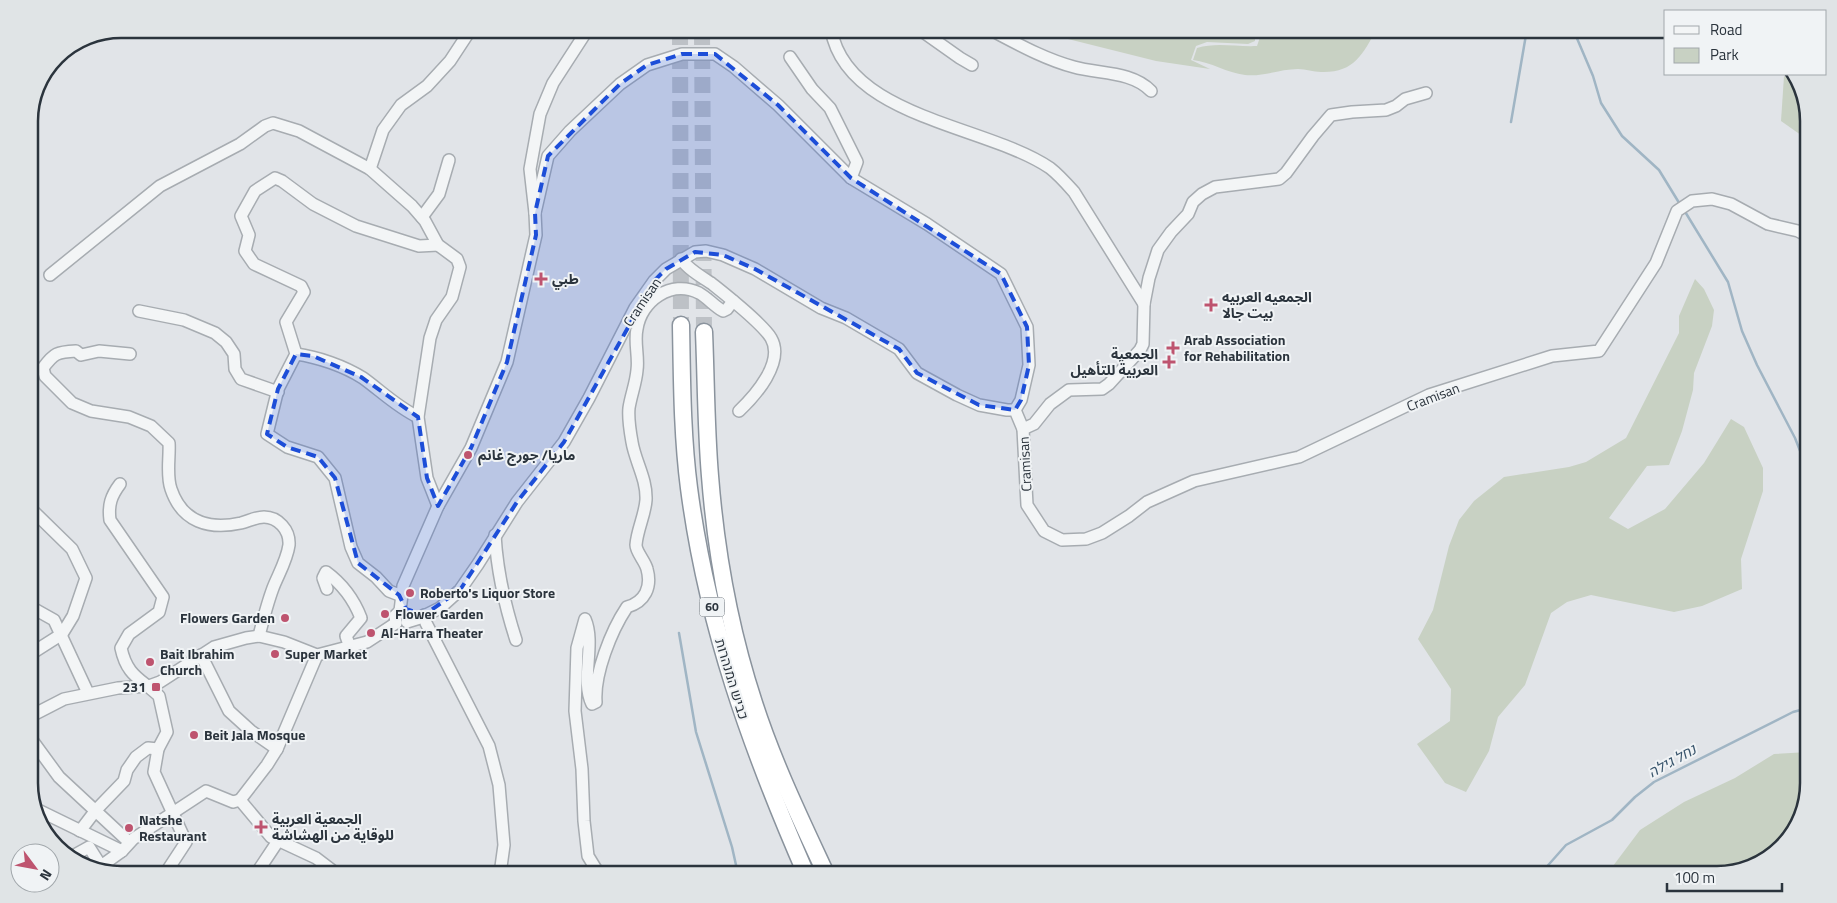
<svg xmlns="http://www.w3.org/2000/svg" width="1837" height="903" font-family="'Titillium Web','Noto Sans Arabic',Heebo,sans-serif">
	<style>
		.green { fill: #c8d1c3 }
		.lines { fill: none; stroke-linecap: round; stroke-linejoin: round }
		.stream { stroke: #a0b5c4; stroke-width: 2.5 }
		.highway-tunnel { stroke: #bdc1c6; stroke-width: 16; stroke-dasharray: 16 8; stroke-linecap: butt }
		.minor-casing { stroke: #a7acb1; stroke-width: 14 }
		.highway-casing { stroke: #8a939d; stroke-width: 19 }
		.minor { stroke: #f3f5f6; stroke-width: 11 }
		.highway { stroke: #fff; stroke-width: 16 }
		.marked { fill: #1d4ed8; fill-opacity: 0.2; stroke: #1d4ed8; stroke-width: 4; stroke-dasharray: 10 6; stroke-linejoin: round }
		.poi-dot { fill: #be546f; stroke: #f0f3f5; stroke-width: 2 }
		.labels { text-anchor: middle; stroke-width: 4; stroke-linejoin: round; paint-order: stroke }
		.shield { fill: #f0f3f5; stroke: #666d74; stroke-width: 1 }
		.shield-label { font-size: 12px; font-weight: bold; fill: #2b343d }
		.poi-label { font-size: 14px; font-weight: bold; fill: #2b343d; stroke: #f0f3f5; text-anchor: start }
		.street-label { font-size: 14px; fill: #2b343d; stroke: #f0f3f5 }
		.water-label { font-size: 15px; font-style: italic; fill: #3a566d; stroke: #f0f3f5 }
		.rim { fill: none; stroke: #2b343d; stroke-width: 2.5 }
	</style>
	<rect width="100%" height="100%" fill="#e1e4e8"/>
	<g class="green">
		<polygon points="1038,29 1255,29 1255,41 1248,44 1207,42 1196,46 1191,60 1210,69 1156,61 1048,34"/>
		<path d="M1260,29H1377C1362,55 1354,73 1321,72C1313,72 1306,69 1298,69C1280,69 1263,77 1245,75C1227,73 1211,62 1193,60L1197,48C1216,42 1236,47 1257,46L1260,37Z"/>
		<polygon points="1784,76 1798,84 1808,115 1808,140 1781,121"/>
		<polygon points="1695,279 1704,289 1714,310 1712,326 1694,373 1693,390 1682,431 1669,465 1647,466 1609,518 1628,529 1665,509 1704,463 1731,419 1744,427 1763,468 1763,491 1741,559 1742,589 1702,606 1674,612 1591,595 1567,602 1551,613 1525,685 1498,717 1489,751 1466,792 1445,783 1417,744 1450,721 1451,689 1418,639 1433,610 1449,546 1459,520 1474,501 1504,477 1569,467 1586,462 1626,438 1679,333 1679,316"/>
		<polygon points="1808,752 1808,783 1799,823 1767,859 1717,874 1607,874 1640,830 1684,802 1735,778 1774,754"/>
	</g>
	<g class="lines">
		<g class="stream">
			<polyline points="1573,29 1593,76 1601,103 1622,136 1659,170 1681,206"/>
			<polyline points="1511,122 1527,29"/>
			<polyline points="1684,210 1728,282 1742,331 1757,365 1795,438 1808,471"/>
			<polyline points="679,633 696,732 732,847 738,874"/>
			<polyline points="1536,874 1543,871 1566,845 1612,820 1635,797 1654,782 1793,712 1808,708"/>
		</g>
		<g class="highway-tunnel">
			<polyline points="680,29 681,325"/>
			<polyline points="702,29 704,332"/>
		</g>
		<g class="minor-casing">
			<g id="minor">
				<path d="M831,29C846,118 987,125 1050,168C1059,175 1066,183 1074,192L1144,304"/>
				<polyline points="919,29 960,58 972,65"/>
				<path d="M989,29C1016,43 1044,59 1074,67C1099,74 1132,71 1151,91"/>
				<polyline points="790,57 812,89 830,108 857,162 851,178"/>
				<polyline points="370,169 383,130 401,105 427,86 450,61 471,29"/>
				<polyline points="535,213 548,156 570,131 620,84 647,65 682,54 715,54 734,67 778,105 851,178 927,224 1001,274 1027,327 1029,365 1021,400 1015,410"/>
				<polyline points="422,217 439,194 449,160"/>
				<path d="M681,259C688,269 700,276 711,283C726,295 762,323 771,338C785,362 755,396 739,411"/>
				<polyline points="50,275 160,186 240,144 265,126 273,123 299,131 370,169 412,206 425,221 438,245 457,259 460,267 452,297 436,320 430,338 418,417 427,478 438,506"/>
				<polyline points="139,311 184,320 215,333 226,342 234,354 235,369 241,379 278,392"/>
				<path d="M130,354L99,351L81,355L76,351C57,352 54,353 43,368L45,376L72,403L91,411L129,417L151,426L169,443C170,457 166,475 171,489C182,522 209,530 241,523C249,521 256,517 264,517C278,517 290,530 289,545C287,560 278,575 273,588C267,604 263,620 259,636"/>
				<path d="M296,354C318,357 344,366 363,378C381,391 397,407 418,417"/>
				<polyline points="1023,429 1034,424 1050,404 1069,390 1102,389 1109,384 1140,350 1143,344 1144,304 1149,278 1158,250 1171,232 1188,214 1193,202 1202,194 1215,187 1279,179 1286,173 1313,136 1331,115 1352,112 1386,110 1396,106 1405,99 1426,93"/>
				<path d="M120,484C111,496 108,505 110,520L163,597L159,612L129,634L121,648C127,676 140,678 159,696L167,732L158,749L154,772L186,842L167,871L169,874"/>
				<polyline points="29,507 72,549 86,578 73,616 62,634 29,655"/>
				<path d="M495,535C497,571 505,606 516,640"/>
				<path d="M327,589L323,578L326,572C341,583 354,600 361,618L346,636L350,647"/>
				<polyline points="402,596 389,591 376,577 358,563 351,547 335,478 318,457 287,447 267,434 278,389 296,354 286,322 304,292 301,286 254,264 245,251 249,235 241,216 255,191 275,178 282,181 313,204 356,226 419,246 438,245"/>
				<polyline points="29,606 54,620 88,693"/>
				<polyline points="424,615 426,623 489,746 499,785 504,845 500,874"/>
				<polyline points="407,622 420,618 440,608 460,590 478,564 517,502 564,442 589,398 635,308 654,281 666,269 695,252 706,251 723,255 755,269 821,308 846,318 899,349 917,373 957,395 979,405 1007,410 1015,410 1023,429 1027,505 1044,531 1062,540 1086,539 1102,533 1129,516 1147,502 1194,481 1299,457 1429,395 1552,356 1599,351 1656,263 1677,211 1692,201 1712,199 1731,204 1768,224 1798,231 1808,236"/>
				<polyline points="396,623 395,616 400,611 403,586 438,506 471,448 507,362 536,235 535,213 530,169 540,114 553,83 588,29"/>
				<polyline points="201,655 229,711 251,731 277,749 317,655"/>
				<polyline points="29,717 64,699 118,688 149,686 160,682 214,647 246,638 259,636 284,642 317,655 367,642 396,623"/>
				<polyline points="29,736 59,777 129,842"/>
				<polyline points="277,749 267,765 240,800 271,837 316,858 337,874"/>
				<polyline points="36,809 122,851"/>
				<polyline points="80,831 96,810 124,781 127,770 136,757 148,748 158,749"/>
				<polyline points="71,857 89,847 101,866 122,851 133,839 206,791 233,802 240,800"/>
				<polyline points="256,874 278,841"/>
				<path d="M599,874L588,856L584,821L582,769L575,711L577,648L585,619C596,644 580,680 592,704L596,702C594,674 611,631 627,607C645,602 652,587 647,569C645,561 636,552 636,545C637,530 645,515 646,500C647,479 635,461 632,442C630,431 628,418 629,408C631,395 636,383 637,370C639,357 634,342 637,329C641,301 671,279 699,293C708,298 714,306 723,311L727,309L733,301"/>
			</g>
		</g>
		<g class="highway-casing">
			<g id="highway">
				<path d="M681,325C682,379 682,434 689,488C707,626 751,748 806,874"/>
				<path d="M704,332C706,380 706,429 710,476C716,553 730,630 754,703C773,762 800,818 826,874"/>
			</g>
		</g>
		<use href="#minor" class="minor"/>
		<use href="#highway" class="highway"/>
	</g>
	<path class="marked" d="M682,54H715L778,105L851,178L1001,274L1027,327L1029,365L1021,400L1015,410L979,405L917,373L899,349L755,269L723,255L695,252L666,269L654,281L564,442L517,502L460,590L424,615L406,609L399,595L358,563L335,478L318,457L287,447L267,434L278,389L296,354L313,356L361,377L418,417L427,478L438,506L471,448L507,362L536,235L535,213L548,156L620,84L647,65Z"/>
	<g class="poi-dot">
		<path d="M538.5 271.5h5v5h5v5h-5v5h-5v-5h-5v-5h5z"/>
		<path d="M1208.5 297.5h5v5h5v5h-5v5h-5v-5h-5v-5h5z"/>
		<path d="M1170.5 340.5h5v5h5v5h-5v5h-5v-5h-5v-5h5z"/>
		<path d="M1166.5 354.5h5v5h5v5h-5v5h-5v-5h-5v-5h5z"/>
		<circle cx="468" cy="455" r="5"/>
		<circle cx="410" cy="593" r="5"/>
		<circle cx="385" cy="614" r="5"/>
		<circle cx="285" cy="618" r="5"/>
		<circle cx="371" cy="633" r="5"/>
		<circle cx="275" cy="654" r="5"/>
		<circle cx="150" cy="662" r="5"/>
		<rect x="151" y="682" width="10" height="10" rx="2.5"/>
		<circle cx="194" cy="735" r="5"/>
		<path d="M258.5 819.5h5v5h5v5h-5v5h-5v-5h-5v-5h5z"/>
		<circle cx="129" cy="828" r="5"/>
	</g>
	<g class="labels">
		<rect class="shield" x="699.5" y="597.5" width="25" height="19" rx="4"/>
		<g class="shield-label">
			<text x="712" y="611">60</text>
		</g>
		<g class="poi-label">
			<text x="552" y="284">طبي</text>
			<text x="1222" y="302">الجمعيه العربيه<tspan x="1222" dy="16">بيت جالا</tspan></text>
			<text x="1184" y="345">Arab Association<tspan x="1184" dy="16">for Rehabilitation</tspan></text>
			<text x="1158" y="359" text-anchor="end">الجمعية<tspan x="1158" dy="16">العربية للتأهيل</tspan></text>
			<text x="478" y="460">ماريا/ جورج غانم</text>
			<text x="420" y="598">Roberto's Liquor Store</text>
			<text x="395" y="619">Flower Garden</text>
			<text x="275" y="623" text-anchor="end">Flowers Garden</text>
			<text x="381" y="638">Al-Harra Theater</text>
			<text x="160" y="659">Bait Ibrahim<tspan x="160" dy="16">Church</tspan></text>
			<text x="285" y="659">Super Market</text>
			<text x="146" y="692" text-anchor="end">231</text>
			<text x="204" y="740">Beit Jala Mosque</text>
			<text x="272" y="824">الجمعية العربية<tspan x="272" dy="16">للوقاية من الهشاشة</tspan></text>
			<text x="139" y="825">Natshe<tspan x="139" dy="16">Restaurant</tspan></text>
		</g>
		<g class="street-label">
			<text transform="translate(642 302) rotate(-56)" y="5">Cramisan</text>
			<text transform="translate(1433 397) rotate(-21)" y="5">Cramisan</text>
			<text transform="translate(1025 464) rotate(-93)" y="5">Cramisan</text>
			<text transform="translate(732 679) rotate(73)" y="5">כביש המנהרות</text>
		</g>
		<g class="water-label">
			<text transform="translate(1672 761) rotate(-29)" y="5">נחל גילה</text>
		</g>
	</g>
	<path d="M0 0H1837V903H0ZM121 38H1717A83 83 0 0 1 1800 121V783A83 83 0 0 1 1717 866H121A83 83 0 0 1 38 783V121A83 83 0 0 1 121 38Z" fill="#e0e4e6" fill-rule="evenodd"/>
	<path class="rim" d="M121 38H1717A83 83 0 0 1 1800 121V783A83 83 0 0 1 1717 866H121A83 83 0 0 1 38 783V121A83 83 0 0 1 121 38Z"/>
	<rect x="1664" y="10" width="162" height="65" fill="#f0f3f5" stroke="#a1a7ab"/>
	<rect x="1674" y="26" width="25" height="8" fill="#f3f5f6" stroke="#a1a7ab"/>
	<text x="1710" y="35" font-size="15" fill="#2b343d">Road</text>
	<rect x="1674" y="48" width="25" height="15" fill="#c8d1c3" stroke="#a1a7ab"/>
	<text x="1710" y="60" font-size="15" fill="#2b343d">Park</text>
	<g transform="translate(35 868) rotate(122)"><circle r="24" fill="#f0f3f5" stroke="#a1a7ab"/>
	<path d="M0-4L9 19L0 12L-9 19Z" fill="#be546f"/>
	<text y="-8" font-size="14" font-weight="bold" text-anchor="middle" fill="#2b343d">N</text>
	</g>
	<path d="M1667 883v8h115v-8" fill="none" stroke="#2b343d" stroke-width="2.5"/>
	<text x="1674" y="883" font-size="15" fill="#2b343d" stroke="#f0f3f5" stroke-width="4" paint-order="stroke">100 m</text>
</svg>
